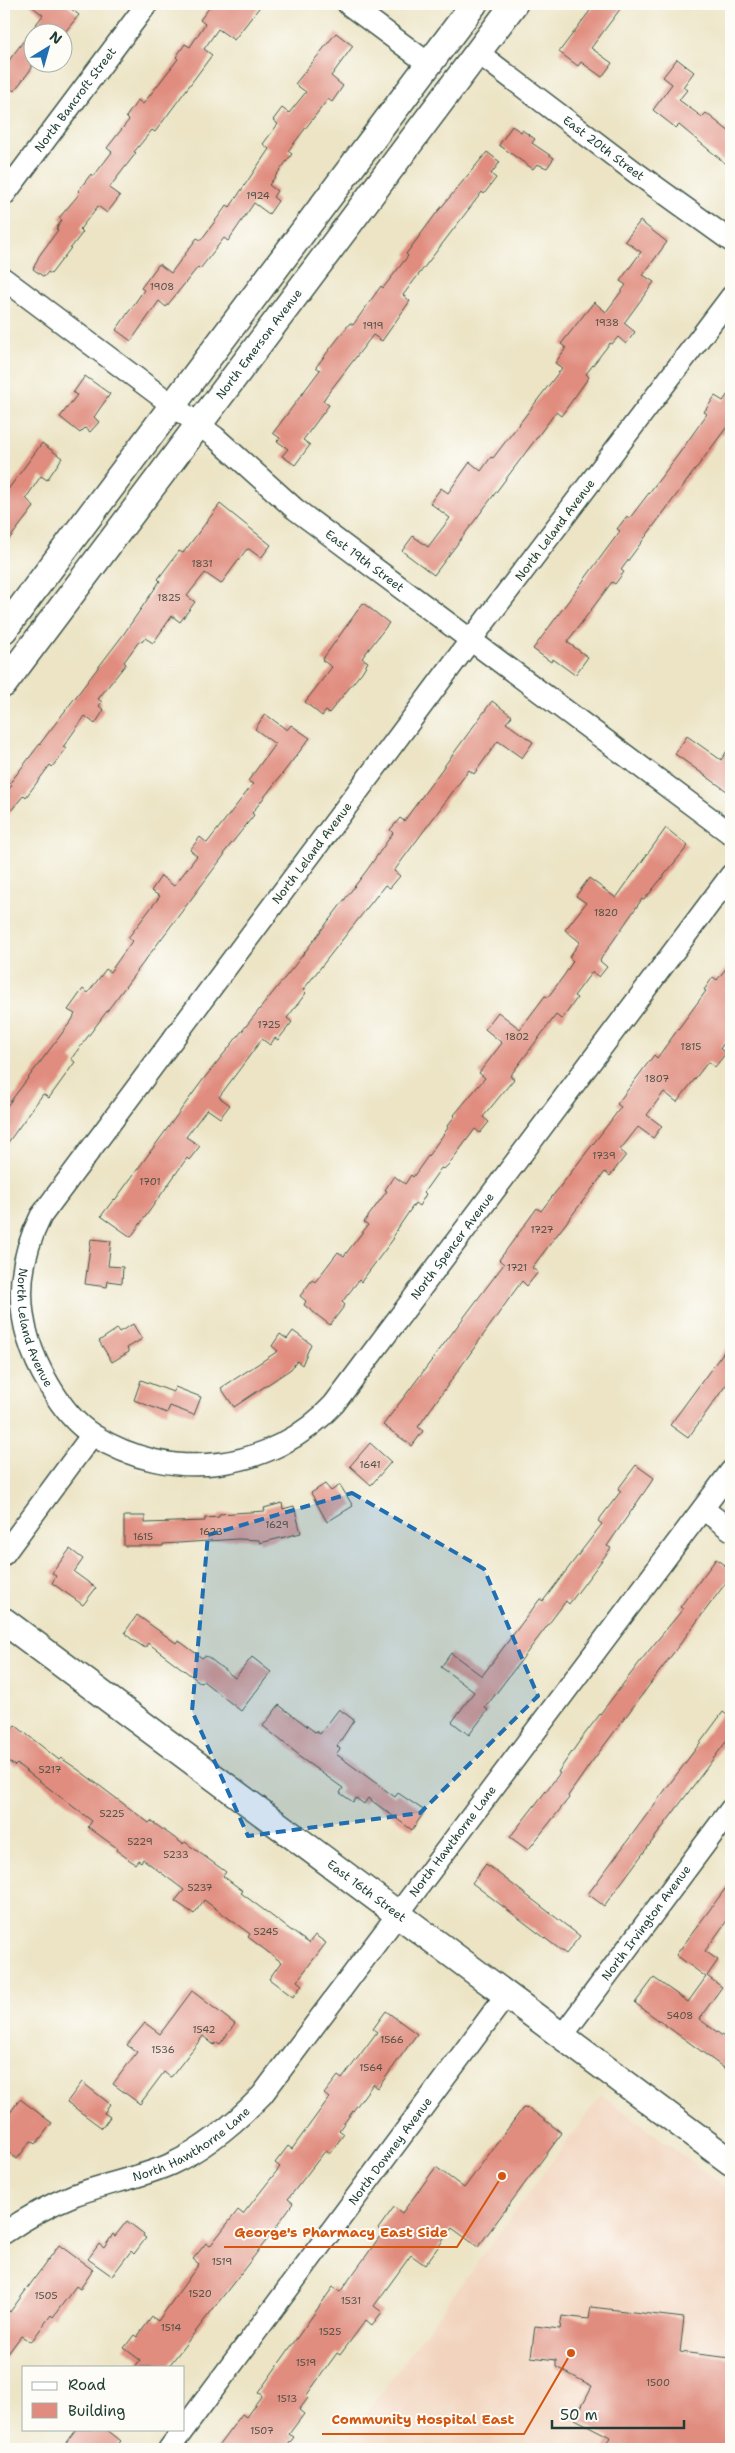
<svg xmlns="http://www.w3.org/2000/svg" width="735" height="2453" font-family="'Shantell Sans',sans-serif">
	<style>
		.built { fill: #f2d4be }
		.building { fill: #e08c7e }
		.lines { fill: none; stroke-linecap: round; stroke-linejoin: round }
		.minor-casing { stroke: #3e564a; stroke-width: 24 }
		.major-casing { stroke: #3e564a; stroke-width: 29 }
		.minor { stroke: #fff; stroke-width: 21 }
		.major { stroke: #fff; stroke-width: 26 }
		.marked { fill: #1f6fb2; fill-opacity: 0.2; stroke: #1f6fb2; stroke-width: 4; stroke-dasharray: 10 6; stroke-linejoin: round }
		.labels { text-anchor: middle; stroke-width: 4; stroke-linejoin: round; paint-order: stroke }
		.number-label { font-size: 10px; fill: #4f5146 }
		.street-label { font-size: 12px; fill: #1f3d34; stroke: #fdfcf7 }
		.leader { fill: none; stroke: #d45610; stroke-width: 2 }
		.callout-dot { fill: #d45610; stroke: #fdfcf7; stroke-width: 2 }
		.callout-label { font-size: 14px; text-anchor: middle; font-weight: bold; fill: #d45610; stroke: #fdfcf7; stroke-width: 4; stroke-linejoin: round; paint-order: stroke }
	</style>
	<rect width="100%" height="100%" fill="#fdfcf7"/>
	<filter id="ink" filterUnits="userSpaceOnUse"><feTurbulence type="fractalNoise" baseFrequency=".02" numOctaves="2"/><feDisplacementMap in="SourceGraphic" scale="10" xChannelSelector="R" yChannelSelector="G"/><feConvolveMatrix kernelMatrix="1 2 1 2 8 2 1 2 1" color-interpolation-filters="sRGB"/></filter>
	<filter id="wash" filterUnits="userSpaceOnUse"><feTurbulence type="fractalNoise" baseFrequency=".0096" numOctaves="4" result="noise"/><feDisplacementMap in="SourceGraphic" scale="20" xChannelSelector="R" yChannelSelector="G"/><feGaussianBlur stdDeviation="1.12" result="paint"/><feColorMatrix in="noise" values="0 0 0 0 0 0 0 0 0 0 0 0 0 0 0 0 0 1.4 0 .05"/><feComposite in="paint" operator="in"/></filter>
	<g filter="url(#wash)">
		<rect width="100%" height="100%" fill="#ece4c5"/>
		<polygon class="built" points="601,2095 731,2191 731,2449 340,2449"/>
		<g id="blocks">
			<g class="building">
				<polygon points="29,4 65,4 79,15 65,32 32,32 32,68 14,91 4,83 4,67 43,15"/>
				<polygon points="212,4 262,4 234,40 218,29 204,49 212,55 155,132 152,130 134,152 136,153 109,188 120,196 107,213 98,206 80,229 83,232 51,274 48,272 44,277 33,269 39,256 58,230 56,229 62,220 59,218 80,193 78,191 91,174 93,177 112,152 107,148 129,120 126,117 138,100 143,104 178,59 176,57 185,44 190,47 205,24 200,20"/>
				<polygon points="595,4 624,4 591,48 612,63 602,77 581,62 578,66 559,52"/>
				<polygon points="336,33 353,46 331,76 343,86 332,102 328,99 288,151 292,154 269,185 277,191 273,197 278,201 269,214 254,203 228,241 224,238 200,269 198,267 166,307 159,301 131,341 116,330 144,290 141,288 159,264 171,273 197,238 201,240 227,205 230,207 269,149 263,144 278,124 273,120 282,108 289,113 306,92 295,84"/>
				<polygon points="677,59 694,72 683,87 687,90 679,100 702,117 706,113 731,133 731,168 679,125 676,128 653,110 672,84 663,77"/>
				<polygon points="512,126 521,132 522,130 535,139 532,143 554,158 547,168 537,164 533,169 499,145"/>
				<polygon points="487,152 500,162 491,174 496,178 484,194 482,192 403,295 410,301 382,341 373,335 326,396 323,401 329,405 303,440 310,445 295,465 282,456 288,449 277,441 280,438 273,433 320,370 316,367 350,323 353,325 381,286 383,288 408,256 406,254 435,215"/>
				<polygon points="640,221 667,242 643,275 654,282 624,323 635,332 626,344 618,337 612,344 610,343 586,374 589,377 561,416 556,412 434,575 402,551 413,536 428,547 450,518 430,503 441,488 448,493 470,462 481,471 491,457 493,458 562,368 555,363 566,348 561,344 594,302 606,312 626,285 620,281 641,252 625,241"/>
				<polygon points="85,376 110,394 94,417 99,422 90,432 85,428 80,433 60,417 77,395 73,393"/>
				<polygon points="731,390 731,432 726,428 621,570 624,572 615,584 612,582 567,642 588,657 575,675 553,659 551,662 533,649 620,531 617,529 627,516 629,519 678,455 707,414 704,412 715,396 723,401"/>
				<polygon points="42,443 62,458 47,480 41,476 26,498 34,507 4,546 4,495"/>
				<polygon points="220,504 271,545 261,558 249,549 246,550 221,584 205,573 187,596 195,602 180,622 172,616 153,643 145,638 142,642 140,640 124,662 126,664 98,699 102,702 99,706 104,710 95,724 85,716 63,747 66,749 52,767 50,765 26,797 24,795 4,819 4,796 12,785 10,783 123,635 160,581 158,579 179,551 183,553"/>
				<polygon points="363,603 389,623 362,658 368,662 362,672 329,713 326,711 322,716 305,702 332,667 322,660"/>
				<polygon points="492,701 512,716 506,723 533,742 522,758 498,741 474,774 469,770 394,871 400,876 390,888 385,885 303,990 306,993 287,1018 292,1022 278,1040 275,1038 270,1045 262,1039 219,1097 230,1105 220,1118 207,1109 186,1137 200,1146 189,1160 187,1158 131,1237 101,1216 114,1199 115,1200 202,1081 295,965 367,870 393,833 390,830 400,818 404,821"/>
				<polygon points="265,714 287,730 291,725 310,738 252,813 254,815 224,853 225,854 71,1059 75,1062 49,1098 43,1094 4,1148 4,1110 72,1020 75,1014 68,1010 83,989 88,993 106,969 110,972 132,941 128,938 160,896 151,891 161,876 174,886 197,856 190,850 200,837 207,843 253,784 248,781 275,744 255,729"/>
				<polygon points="687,736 721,760 731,745 731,794 675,754"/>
				<polygon points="666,828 688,846 644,900 642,899 602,957 600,961 607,967 599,977 592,972 574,996 577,998 563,1018 561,1019 556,1015 510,1076 514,1079 483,1117 489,1122 480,1133 475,1129 449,1164 444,1169 441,1168 424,1192 426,1194 419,1206 415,1203 392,1237 394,1238 361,1282 359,1280 342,1302 345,1305 330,1325 304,1305 306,1301 300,1296 312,1280 315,1282 338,1252 344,1256 368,1225 364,1222 387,1191 385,1190 394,1176 405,1184 411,1175 413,1177 448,1128 447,1126 455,1116 454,1115 485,1078 479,1073 502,1043 485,1029 498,1012 520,1029 545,996 548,997 565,974 573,961 569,957 580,942 565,930 586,903 576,896 589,878 616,898"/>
				<polygon points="731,962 731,1032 720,1049 726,1053 715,1067 708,1062 677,1102 664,1092 647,1115 662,1126 653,1138 638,1127 620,1150 626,1155 610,1176 605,1172 534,1265 532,1268 538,1272 527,1286 522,1281 511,1296 418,1427 423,1431 412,1446 383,1425 498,1272 504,1264 499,1260 521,1230 537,1208 541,1211 600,1135 621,1107 617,1104 654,1055 657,1058 706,991 704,990 713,977 717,980"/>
				<polygon points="91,1239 111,1241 108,1266 123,1267 122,1283 108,1281 107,1287 85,1284"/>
				<polygon points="133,1324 142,1339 127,1348 129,1352 112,1362 99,1341 117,1329 119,1332"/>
				<polygon points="293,1331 311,1344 302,1365 297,1361 291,1369 234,1407 221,1388 278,1351 272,1346 280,1334 287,1339"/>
				<polygon points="731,1342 731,1378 688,1438 670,1425"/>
				<polygon points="141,1380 173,1392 175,1387 201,1397 194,1415 170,1406 167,1413 134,1400"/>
				<polygon points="370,1443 391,1462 371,1485 350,1466"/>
				<polygon points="636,1465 654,1478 607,1546 611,1548 569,1604 566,1601 485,1708 488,1710 469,1735 452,1722 474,1692 441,1667 451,1653 482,1676 540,1599 543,1601 602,1524 598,1521 621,1491 618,1489"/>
				<polygon points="325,1484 331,1491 340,1485 353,1506 327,1522 311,1493"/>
				<polygon points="282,1503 283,1509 294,1506 301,1533 260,1543 259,1540 238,1539 163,1544 163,1546 124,1546 124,1516 145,1516 145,1523 205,1521 205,1518 219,1517 219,1514 265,1511 264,1508"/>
				<polygon points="70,1549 83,1559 74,1572 96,1588 83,1605 52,1583 56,1576 52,1573"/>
				<polygon points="716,1559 731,1570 731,1576 591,1763 568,1796 569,1798 528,1850 510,1837 560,1773 558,1772 581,1739 646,1654 683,1609 680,1607"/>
				<polygon points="137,1615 176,1643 178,1640 202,1658 204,1656 208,1657 235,1678 252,1657 271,1672 241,1711 203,1681 201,1683 148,1643 145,1648 130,1638 125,1632"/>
				<polygon points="279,1705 315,1732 316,1731 320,1734 339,1709 354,1720 337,1746 340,1749 336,1754 395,1797 398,1793 425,1811 412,1830 368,1798 364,1804 356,1798 353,1802 340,1793 343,1788 298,1756 299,1755 263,1726"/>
				<polygon points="723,1712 731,1718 731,1735 604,1906 588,1894"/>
				<polygon points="15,1725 59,1760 61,1758 80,1771 149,1823 151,1821 183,1844 185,1842 215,1864 226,1872 223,1876 243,1891 241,1893 300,1937 309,1943 315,1935 326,1943 297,1981 302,1985 293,1997 269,1979 281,1962 248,1937 250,1934 204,1900 194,1914 175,1901 184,1890 143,1859 141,1862 138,1860 135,1864 116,1850 117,1848 88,1827 92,1821 17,1764 15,1766 4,1758 4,1741"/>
				<polygon points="486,1864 580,1936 566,1954 472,1883"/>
				<polygon points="731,1881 731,1915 705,1951 718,1960 707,1976 722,1987 699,2019 731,2042 731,2073 635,2003 654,1978 688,2002 706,1977 676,1955"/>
				<polygon points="192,1991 235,2024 220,2044 217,2042 214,2045 203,2036 172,2076 170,2077 164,2072 140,2104 113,2084 137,2052 127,2045 145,2023 160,2034"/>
				<polygon points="386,2011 417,2034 378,2088 373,2084 339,2130 344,2134 330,2153 326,2150 288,2199 293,2203 269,2237 168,2367 135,2367 140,2360 124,2348 134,2335 137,2337 152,2317 158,2321 199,2264 193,2259 206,2243 210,2246 238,2210 243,2214 280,2167 275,2163 288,2146 292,2149 329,2098 324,2094 338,2076 342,2079 377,2032 373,2029"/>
				<polygon points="82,2082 110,2104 104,2113 110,2117 102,2128 67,2102"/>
				<polygon points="20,2099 52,2123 36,2144 31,2141 17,2159 4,2149 4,2121"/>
				<polygon points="523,2108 530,2109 562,2133 478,2247 452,2228 425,2265 411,2255 374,2306 382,2312 372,2325 366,2320 340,2355 337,2353 306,2396 308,2398 299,2410 304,2414 289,2434 294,2437 285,2449 216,2449 242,2414 246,2417 262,2395 258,2393 333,2287 340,2292 366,2256 383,2232 378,2229 394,2207 402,2213 436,2167 464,2188"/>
				<polygon points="127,2221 144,2234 143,2236 146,2238 134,2254 131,2251 112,2276 88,2259 99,2244 104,2248 113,2234 115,2236"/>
				<polygon points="59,2245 93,2270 80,2289 76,2286 53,2317 51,2315 31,2342 21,2336 4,2359 4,2307 10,2312"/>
				<polygon points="591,2307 684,2318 680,2352 731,2358 731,2449 604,2449 610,2437 575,2419 592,2386 556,2367 556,2360 531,2357 535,2326 560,2329 562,2316 589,2319"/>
				<polygon points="76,2429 106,2429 121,2441 114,2449 61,2449"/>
			</g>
		</g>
	</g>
	<g filter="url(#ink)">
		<use href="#blocks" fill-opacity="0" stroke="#3e564a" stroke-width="1"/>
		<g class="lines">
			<g class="minor-casing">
				<g id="minor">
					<polyline points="348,4 429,64"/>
					<path id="s1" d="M477,52L635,172L731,241"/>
					<path id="s2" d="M4,195L147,4"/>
					<path id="s3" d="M4,279L215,437L295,509L731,834"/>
					<path id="s4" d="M731,297L470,641L41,1216C12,1273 16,1330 49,1385C60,1404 74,1423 93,1435C170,1484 272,1472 334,1404L731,875"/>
					<polyline points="703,1509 731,1530"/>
					<polyline points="4,1554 92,1435"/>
					<path id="s5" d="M562,2036L731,1809"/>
					<path id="s6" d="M4,2233C26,2218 49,2205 74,2195C106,2183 140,2178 171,2164C206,2148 235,2123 262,2095L731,1471"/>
					<path id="s7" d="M169,2449L507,1994"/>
				</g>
			</g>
			<g class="major-casing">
				<g id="major">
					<polyline points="4,630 474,4"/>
					<path id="s8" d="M4,684L514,4"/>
					<path id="s9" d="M4,1621L731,2162"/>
				</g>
			</g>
			<use href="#minor" class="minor"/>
			<use href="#major" class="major"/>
		</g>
	</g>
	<path class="marked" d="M352,1493L484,1569L538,1696L420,1813L248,1836L192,1711L208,1535Z"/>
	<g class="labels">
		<g class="number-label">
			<text x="258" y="199">1924</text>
			<text x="162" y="290">1908</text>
			<text x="607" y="326">1938</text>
			<text x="373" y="329">1919</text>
			<text x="202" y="567">1831</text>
			<text x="169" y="601">1825</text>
			<text x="606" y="916">1820</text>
			<text x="269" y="1028">1725</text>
			<text x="517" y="1040">1802</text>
			<text x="691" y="1050">1815</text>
			<text x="657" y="1082">1807</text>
			<text x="604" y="1159">1739</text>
			<text x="150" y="1185">1701</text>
			<text x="542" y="1233">1727</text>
			<text x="517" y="1271">1721</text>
			<text x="370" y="1468">1641</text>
			<text x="277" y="1528">1629</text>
			<text x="211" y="1535">1623</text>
			<text x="143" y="1540">1615</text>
			<text x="50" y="1773">5217</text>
			<text x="112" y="1817">5225</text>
			<text x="140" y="1845">5229</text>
			<text x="176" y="1858">5233</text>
			<text x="200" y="1891">5237</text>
			<text x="266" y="1935">5245</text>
			<text x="680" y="2019">5408</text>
			<text x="204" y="2033">1542</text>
			<text x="392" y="2043">1566</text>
			<text x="163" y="2053">1536</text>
			<text x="371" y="2071">1564</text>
			<text x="222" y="2265">1519</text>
			<text x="200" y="2297">1520</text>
			<text x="46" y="2299">1505</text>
			<text x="351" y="2304">1531</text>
			<text x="171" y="2331">1514</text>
			<text x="330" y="2335">1525</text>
			<text x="306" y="2366">1519</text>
			<text x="658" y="2386">1500</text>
			<text x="287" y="2402">1513</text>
			<text x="262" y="2434">1507</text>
		</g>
		<g class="street-label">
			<text dy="4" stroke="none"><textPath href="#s2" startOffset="119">North Bancroft Street</textPath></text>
			<text dy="4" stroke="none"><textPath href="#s1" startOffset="159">East 20th Street</textPath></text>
			<text dy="4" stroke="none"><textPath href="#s8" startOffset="425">North Emerson Avenue</textPath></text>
			<text transform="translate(555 530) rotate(-53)" y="4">North Leland Avenue</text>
			<text dy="4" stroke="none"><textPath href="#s3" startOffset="458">East 19th Street</textPath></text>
			<text transform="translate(312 853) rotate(-53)" y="4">North Leland Avenue</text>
			<text dy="4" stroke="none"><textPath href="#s4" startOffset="1855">North Spencer Avenue</textPath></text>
			<text dy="4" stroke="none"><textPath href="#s4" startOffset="1266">North Leland Avenue</textPath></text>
			<text dy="4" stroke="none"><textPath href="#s6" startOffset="614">North Hawthorne Lane</textPath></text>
			<text dy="4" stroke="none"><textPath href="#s9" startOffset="452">East 16th Street</textPath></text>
			<text dy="4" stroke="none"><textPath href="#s5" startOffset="141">North Irvington Avenue</textPath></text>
			<text dy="4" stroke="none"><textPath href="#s6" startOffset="209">North Hawthorne Lane</textPath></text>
			<text dy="4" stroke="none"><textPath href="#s7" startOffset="371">North Downey Avenue</textPath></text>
		</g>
	</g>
	<path class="leader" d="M502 2176L457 2247H224M571 2353L524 2434H322"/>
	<g class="callout-dot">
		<circle cx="502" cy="2176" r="5"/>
		<circle cx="571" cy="2353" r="5"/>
	</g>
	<g class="callout-label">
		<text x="341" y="2237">George's Pharmacy East Side</text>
		<text x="423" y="2424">Community Hospital East</text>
	</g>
	<rect width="735" height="2453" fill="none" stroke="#fdfcf7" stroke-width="20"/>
	<rect x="22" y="2366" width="162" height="65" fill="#fdfcf7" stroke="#a4b0a9"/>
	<rect x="32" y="2382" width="25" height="8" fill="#ffffff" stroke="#a4b0a9"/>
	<text x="68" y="2390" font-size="15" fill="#1f3d34">Road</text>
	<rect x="32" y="2403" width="25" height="15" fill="#e08c7e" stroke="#a4b0a9"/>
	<text x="68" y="2416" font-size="15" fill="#1f3d34">Building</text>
	<g transform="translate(48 48) rotate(37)"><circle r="24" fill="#fdfcf7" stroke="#a4b0a9"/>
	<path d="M0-4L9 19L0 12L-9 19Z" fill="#1f6fb2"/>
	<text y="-8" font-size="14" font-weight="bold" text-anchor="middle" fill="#1f3d34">N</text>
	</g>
	<path d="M552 2420v8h132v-8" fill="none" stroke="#1f3d34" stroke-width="2.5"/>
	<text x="560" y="2420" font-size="15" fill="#1f3d34" stroke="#fdfcf7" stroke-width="4" paint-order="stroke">50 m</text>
</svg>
